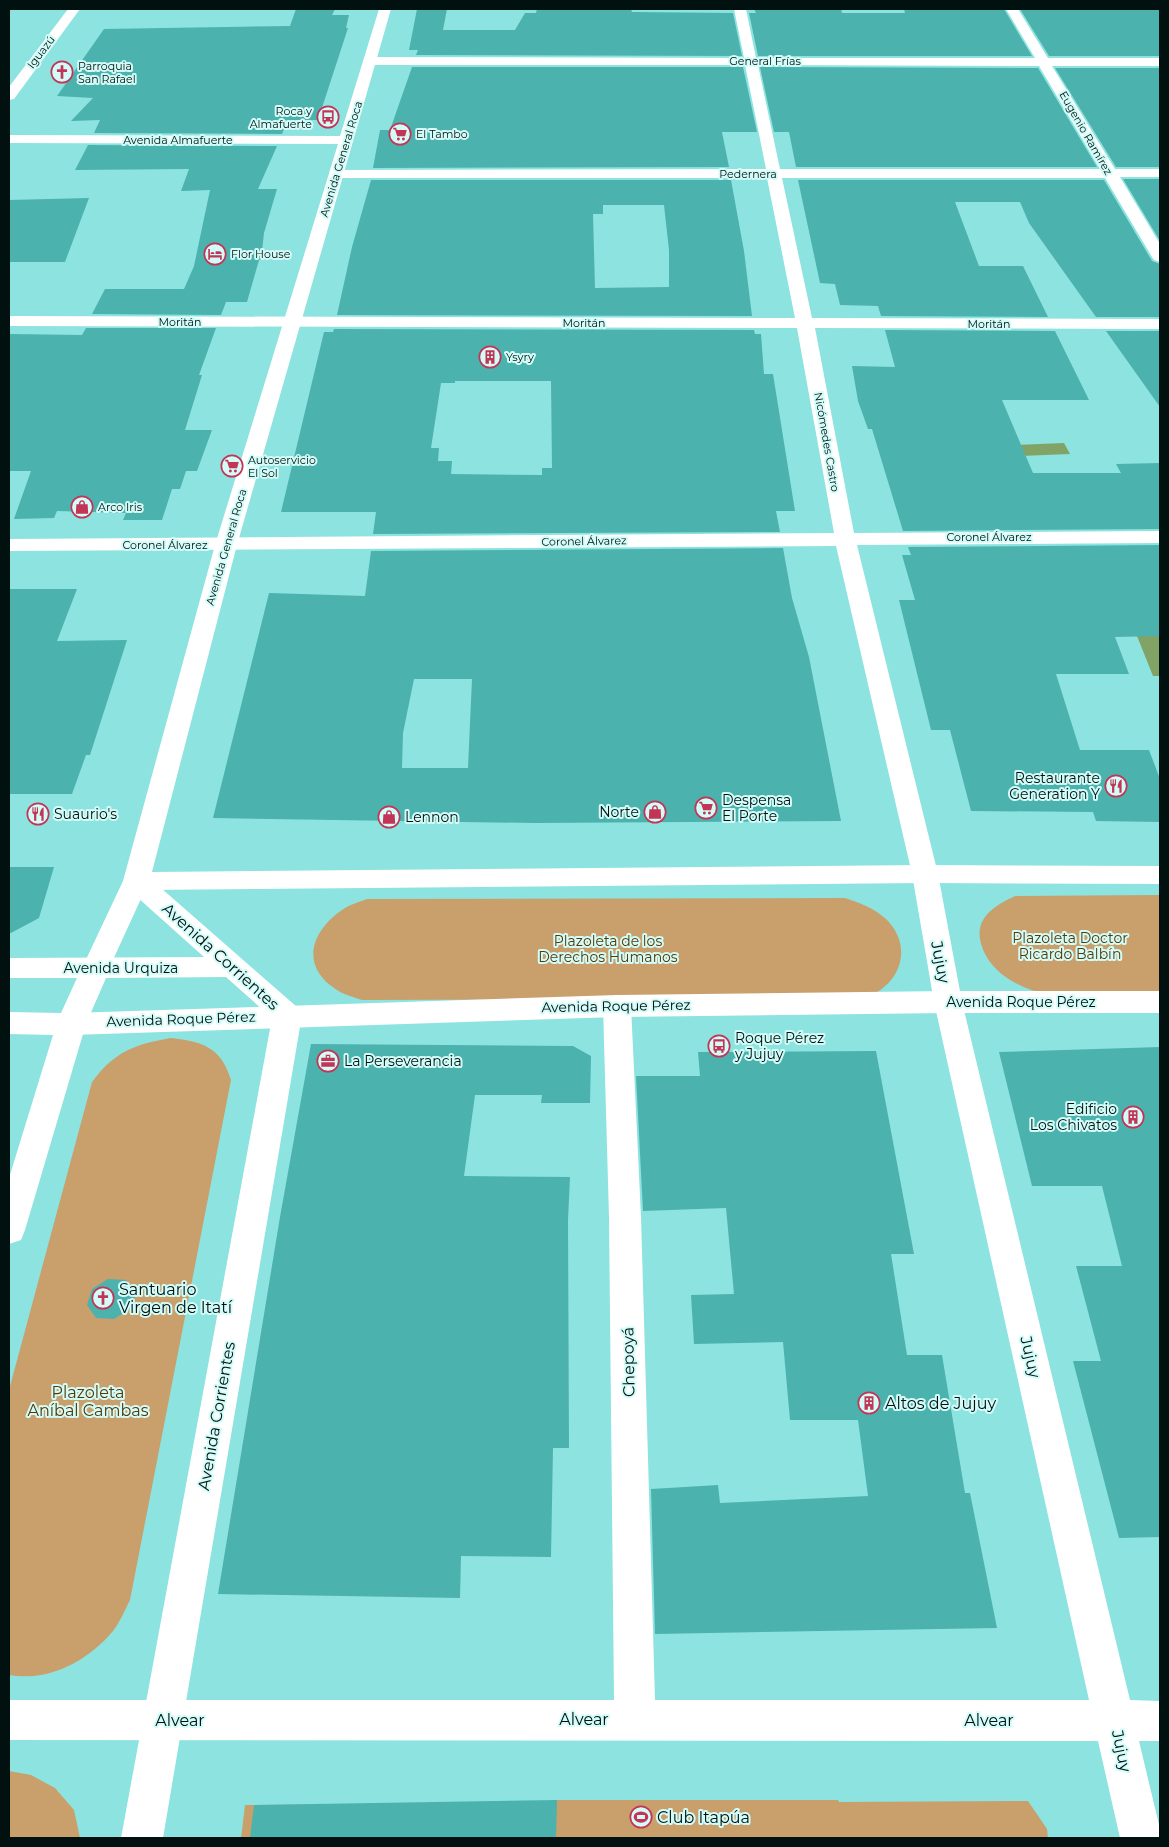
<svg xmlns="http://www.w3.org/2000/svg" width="1169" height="1847" font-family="Montserrat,sans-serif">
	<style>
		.green { fill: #c99f6b }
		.water { fill: #81a466 }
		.building { fill: #4cb2ae; fill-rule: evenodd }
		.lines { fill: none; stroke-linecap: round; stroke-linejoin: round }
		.minor { fill: #fff; fill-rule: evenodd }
		.secondary { fill: #fff; fill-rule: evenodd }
		.primary { fill: #fff; fill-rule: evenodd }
		.labels { text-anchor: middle; stroke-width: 4; stroke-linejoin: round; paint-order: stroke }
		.far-street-label { font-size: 11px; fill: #001110; stroke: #d3fcf9 }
		.far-poi-label { font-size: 11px; fill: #001110; stroke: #d3fcf9; text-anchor: start }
		.poi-label { font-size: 14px; fill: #001110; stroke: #d3fcf9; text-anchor: start }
		.park-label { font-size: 14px; fill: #563705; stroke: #d3fcf9 }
		.street-label { font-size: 14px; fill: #001110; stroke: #d3fcf9 }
		.near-street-label { font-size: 16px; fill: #001110; stroke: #d3fcf9 }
		.near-poi-label { font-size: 16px; fill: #001110; stroke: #d3fcf9; text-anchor: start }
		.near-park-label { font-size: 16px; fill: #563705; stroke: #d3fcf9 }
	</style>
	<rect width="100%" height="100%" fill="#8de3df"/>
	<g class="green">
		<path d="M1160,895V996C1135,996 1109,996 1084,996C1073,996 1060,998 1050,995C1020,989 986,972 980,939C976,916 998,904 1015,896Z"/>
		<path d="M845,898C860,903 874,908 886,919C907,939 906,969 884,987C879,992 870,995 864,998L362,1000C354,997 344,995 337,990C300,967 310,932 342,910C349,905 359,902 367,899Z"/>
		<path d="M171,1038C203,1042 221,1047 231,1080L130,1600C125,1610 120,1622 113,1631C88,1661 49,1682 9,1675V1390L92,1082C114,1052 135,1044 171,1038Z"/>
		<polygon points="9,1771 31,1775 55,1788 74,1810 80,1838 9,1838"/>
		<polygon points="557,1800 838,1800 839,1802 1028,1801 1047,1829 1048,1838 241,1838 245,1805 557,1803"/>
	</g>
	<g class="water">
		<polygon points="1064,443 1070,454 1020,456 1015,445"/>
		<polygon points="1137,636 1160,636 1160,676 1153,676"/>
	</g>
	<g class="building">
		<polygon points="296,9 335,9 332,15 349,15 346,28 348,28 318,120 288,120 282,134 94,133 100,120 71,121 93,98 57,96 104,29 290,26"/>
		<polygon points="417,9 447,9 443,30 515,30 525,13 536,13 537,9 631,9 632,12 733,13 742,56 416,55 418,50 409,50"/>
		<polygon points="754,9 841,9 842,13 905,13 904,9 1004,9 1032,56 758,56 749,13 756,13"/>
		<polygon points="1020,9 1160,9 1160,56 1049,56"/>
		<polygon points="412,67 743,67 757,132 722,132 729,167 373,168 380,130 390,130"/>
		<polygon points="760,67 1038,68 1097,167 796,167 789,132 774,132"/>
		<polygon points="1055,68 1160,68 1160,167 1116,167"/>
		<polygon points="88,145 277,146 258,189 277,189 264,233 261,260 259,260 247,302 226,302 221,315 92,314 105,289 184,289 194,266 210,190 181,191 189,169 75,170"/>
		<polygon points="1123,179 1160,179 1160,241"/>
		<path d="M371,180H731L744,251L752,316L337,315L352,247ZM603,205H664L669,250V287L595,288L593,214H603Z"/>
		<polygon points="798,180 1104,180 1152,261 1160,264 1160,317 1096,317 1029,223 1020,202 955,202 979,266 1023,266 1048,317 881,316 878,306 840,305 835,284 820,283"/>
		<polygon points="89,198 65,262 9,262 9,200"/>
		<polygon points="86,328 216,328 199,375 202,375 185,430 212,430 197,471 186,471 180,489 172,489 162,520 123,520 126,513 57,511 54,518 14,519 31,471 9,471 9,334 82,335"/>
		<path d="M334,329L754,330L755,334H761L764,374H773L795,511H776L780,532L373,534L376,512H281L324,332H333ZM455,381H551L552,468H542V475L451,474L452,461H438L439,448H431L441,383H455Z"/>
		<polygon points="885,330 1055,331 1089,400 1002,400 1033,473 1121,473 1116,464 1160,463 1160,529 903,531 872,429 868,429 858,401 852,366 895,367"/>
		<polygon points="1106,331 1160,331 1160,407"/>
		<polygon points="1160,545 1160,636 1115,637 1129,674 1056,674 1080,750 1149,750 1160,779 1160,822 1096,821 1093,812 971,811 950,730 931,730 899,600 915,600 902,555 911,555 908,547"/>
		<path d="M783,548L792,598L809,657L841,821L534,823L213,818L269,593L365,596L371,551ZM414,679H472L468,768H402L403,733Z"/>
		<polygon points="9,589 77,589 57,641 127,640 90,755 86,755 72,794 9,794"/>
		<polygon points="9,867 54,867 39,918 9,934"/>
		<polygon points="311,1044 573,1046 591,1056 590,1103 541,1103 542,1095 475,1095 464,1176 570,1177 568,1220 569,1448 553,1448 551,1557 461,1556 460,1598 218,1594 280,1217"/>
		<polygon points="1160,1047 1160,1537 1119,1538 1073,1361 1101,1361 1076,1266 1122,1266 1102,1186 1032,1186 999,1052"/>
		<polygon points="876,1051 914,1254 891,1254 907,1355 942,1355 965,1493 970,1493 997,1628 655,1634 651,1489 718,1485 720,1503 868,1496 858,1420 790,1420 783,1342 694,1344 691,1295 734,1294 726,1208 643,1211 636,1076 700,1076 698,1052"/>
		<polygon points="108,1279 126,1280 136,1293 130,1309 114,1319 96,1318 87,1305 92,1289"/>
		<polygon points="557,1800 556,1838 250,1838 254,1805"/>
	</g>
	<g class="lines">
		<g class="minor">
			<polygon points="68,9 80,9 14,99 9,100 9,87"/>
			<path d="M734,9H746L756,58H1035L1006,9H1018L1048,58H1160V66H1052L1115,169H1160V177H1120L1160,244V262L1154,260L1152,257L1105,178H782L812,318L1160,319V329L815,328L854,533L1160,531V543L857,545L938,874L962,1002L1130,1700L1160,1701V1741H1139L1160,1829V1838H1120L1098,1741L9,1740V1700H614L609,1217L603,1006L607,998L617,995L627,998L631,1006L641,1217L655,1700H1089L934,1002L912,874L836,546L9,551V539L834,533L797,328L9,326V316L795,318L767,178H336L331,177L329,174L331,171L336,170L766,169L745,65H370L364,61L370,57L744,58ZM758,65L1039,66L1100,169H780Z"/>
		</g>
		<g class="secondary">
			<polygon points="379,9 391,9 237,545 152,872 925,865 1160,866 1160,884 925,883 145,890 106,975 96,978 86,975 82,968 123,881 215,545 338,144 9,143 9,135 340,136"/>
			<polygon points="948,991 1160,991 1160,1013 948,1013 617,1017 71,1035 61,1032 56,1024 61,1016 71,1013 617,995"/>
		</g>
		<polygon class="primary" points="136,872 145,874 297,1007 302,1015 163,1838 121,1838 272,1018 226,977 106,978 86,1024 25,1230 21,1240 9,1244 9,1178 53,1035 9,1034 9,1012 61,1013 77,978 9,978 9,958 204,957 127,888 123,881 127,874"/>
	</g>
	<defs>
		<g id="church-ring" transform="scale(1.125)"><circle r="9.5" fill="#d3fcf9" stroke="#c43455" stroke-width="1.5"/><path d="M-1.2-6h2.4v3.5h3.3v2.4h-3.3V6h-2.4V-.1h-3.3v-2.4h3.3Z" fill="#c43455"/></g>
		<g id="bus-ring" transform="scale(1.125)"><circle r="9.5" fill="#d3fcf9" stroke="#c43455" stroke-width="1.5"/><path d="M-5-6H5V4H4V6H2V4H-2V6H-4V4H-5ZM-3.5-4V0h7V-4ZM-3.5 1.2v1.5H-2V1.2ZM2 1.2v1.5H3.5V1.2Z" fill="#c43455"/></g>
		<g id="supermarket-ring" transform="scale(1.125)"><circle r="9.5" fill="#d3fcf9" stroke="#c43455" stroke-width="1.5"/><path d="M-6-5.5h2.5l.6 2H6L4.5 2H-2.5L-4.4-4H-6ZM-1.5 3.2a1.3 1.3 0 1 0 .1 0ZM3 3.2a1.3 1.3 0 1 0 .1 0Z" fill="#c43455"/></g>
		<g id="hotel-ring" transform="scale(1.125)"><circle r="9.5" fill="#d3fcf9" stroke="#c43455" stroke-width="1.5"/><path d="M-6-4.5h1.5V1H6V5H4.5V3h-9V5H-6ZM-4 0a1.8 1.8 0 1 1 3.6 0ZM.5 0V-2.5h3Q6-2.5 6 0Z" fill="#c43455"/></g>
		<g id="building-ring" transform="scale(1.125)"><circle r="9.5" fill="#d3fcf9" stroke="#c43455" stroke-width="1.5"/><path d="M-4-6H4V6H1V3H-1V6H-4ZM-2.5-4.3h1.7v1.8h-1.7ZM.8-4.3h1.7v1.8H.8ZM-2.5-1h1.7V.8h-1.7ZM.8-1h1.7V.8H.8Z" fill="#c43455"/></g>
		<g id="shop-ring" transform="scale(1.125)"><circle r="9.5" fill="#d3fcf9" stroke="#c43455" stroke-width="1.5"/><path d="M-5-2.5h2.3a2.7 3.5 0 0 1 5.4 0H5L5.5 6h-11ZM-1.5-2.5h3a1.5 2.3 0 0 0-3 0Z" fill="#c43455"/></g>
		<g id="restaurant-ring" transform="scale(1.125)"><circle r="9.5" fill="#d3fcf9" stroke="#c43455" stroke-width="1.5"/><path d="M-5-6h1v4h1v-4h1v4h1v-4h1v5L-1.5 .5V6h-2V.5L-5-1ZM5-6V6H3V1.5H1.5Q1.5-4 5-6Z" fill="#c43455"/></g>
		<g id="office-ring" transform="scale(1.125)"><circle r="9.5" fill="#d3fcf9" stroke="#c43455" stroke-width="1.5"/><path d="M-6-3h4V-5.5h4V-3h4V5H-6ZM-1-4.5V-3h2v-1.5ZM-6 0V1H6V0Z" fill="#c43455"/></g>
		<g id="stadium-ring" transform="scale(1.125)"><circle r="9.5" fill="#d3fcf9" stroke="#c43455" stroke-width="1.5"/><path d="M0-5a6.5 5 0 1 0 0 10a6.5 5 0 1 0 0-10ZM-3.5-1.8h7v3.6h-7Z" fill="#c43455"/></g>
	</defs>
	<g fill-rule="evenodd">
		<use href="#church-ring" x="62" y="72"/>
		<use href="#bus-ring" x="328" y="117"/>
		<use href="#supermarket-ring" x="400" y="134"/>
		<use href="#hotel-ring" x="215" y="254"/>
		<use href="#building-ring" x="490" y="357"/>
		<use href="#supermarket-ring" x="232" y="466"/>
		<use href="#shop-ring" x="82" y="507"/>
		<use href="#restaurant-ring" x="1116" y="786"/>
		<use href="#supermarket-ring" x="706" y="808"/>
		<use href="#shop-ring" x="655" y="812"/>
		<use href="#restaurant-ring" x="38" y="814"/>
		<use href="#shop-ring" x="389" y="817"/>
		<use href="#bus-ring" x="719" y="1046"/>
		<use href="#office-ring" x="328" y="1061"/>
		<use href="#building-ring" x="1133" y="1117"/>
		<use href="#church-ring" x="103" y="1298"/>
		<use href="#building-ring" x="869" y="1403"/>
		<use href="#stadium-ring" x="641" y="1817"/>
	</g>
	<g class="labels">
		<g class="far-street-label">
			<text transform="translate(41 52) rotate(-53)" y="4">Iguazú</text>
			<text x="765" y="65">General Frías</text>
			<text transform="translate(1086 133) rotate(60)" y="4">Eugenio Ramírez</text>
			<text x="178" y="144">Avenida Almafuerte</text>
			<text transform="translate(341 159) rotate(-73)" y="4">Avenida General Roca</text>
			<text x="748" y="178">Pedernera</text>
			<text x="180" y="326">Moritán</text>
			<text x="584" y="327">Moritán</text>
			<text x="989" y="328">Moritán</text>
			<text transform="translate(827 442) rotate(80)" y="4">Nicómedes Castro</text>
			<text x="989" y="541">Coronel Álvarez</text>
			<text transform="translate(584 541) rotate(-1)" y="4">Coronel Álvarez</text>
			<text x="165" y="549">Coronel Álvarez</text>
			<text transform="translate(226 547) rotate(-74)" y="4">Avenida General Roca</text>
		</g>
		<g class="far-poi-label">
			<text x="78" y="70">Parroquia<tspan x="78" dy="13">San Rafael</tspan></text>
			<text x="312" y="115" text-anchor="end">Roca y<tspan x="312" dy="13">Almafuerte</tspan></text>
			<text x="416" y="138">El Tambo</text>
			<text x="231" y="258">Flor House</text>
			<text x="506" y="361">Ysyry</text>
			<text x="248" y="464">Autoservicio<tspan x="248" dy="13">El Sol</tspan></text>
			<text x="98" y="511">Arco Iris</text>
		</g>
		<g class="poi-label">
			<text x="1100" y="783" text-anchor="end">Restaurante<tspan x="1100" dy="16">Generation Y</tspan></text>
			<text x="722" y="805">Despensa<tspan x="722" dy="16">El Porte</tspan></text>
			<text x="639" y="817" text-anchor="end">Norte</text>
			<text x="54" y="819">Suaurio's</text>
			<text x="405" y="822">Lennon</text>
			<text x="735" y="1043">Roque Pérez<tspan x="735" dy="16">y Jujuy</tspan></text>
			<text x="344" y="1066">La Perseverancia</text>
			<text x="1117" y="1114" text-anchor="end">Edificio<tspan x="1117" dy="16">Los Chivatos</tspan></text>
		</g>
		<g class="park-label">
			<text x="1070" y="943">Plazoleta Doctor<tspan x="1070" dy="16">Ricardo Balbín</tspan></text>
			<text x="608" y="946">Plazoleta de los<tspan x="608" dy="16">Derechos Humanos</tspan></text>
		</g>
		<g class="street-label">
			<text x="121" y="973">Avenida Urquiza</text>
			<text x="1021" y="1007">Avenida Roque Pérez</text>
			<text transform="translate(616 1006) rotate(-1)" y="5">Avenida Roque Pérez</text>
			<text transform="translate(181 1019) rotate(-2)" y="5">Avenida Roque Pérez</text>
		</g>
		<g class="near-street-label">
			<text transform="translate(221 956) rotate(42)" y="6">Avenida Corrientes</text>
			<text transform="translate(941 962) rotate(79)" y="6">Jujuy</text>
			<text transform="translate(1031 1357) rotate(77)" y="6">Jujuy</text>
			<text transform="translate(628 1362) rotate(-91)" y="6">Chepoyá</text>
			<text transform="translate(216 1416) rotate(-80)" y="6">Avenida Corrientes</text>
			<text x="584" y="1725">Alvear</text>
			<text x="180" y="1726">Alvear</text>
			<text x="989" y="1726">Alvear</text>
			<text transform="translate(1122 1751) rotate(78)" y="6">Jujuy</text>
		</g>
		<g class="near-poi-label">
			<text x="119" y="1295">Santuario<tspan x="119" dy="18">Virgen de Itatí</tspan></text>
			<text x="885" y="1409">Altos de Jujuy</text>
			<text x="657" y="1823">Club Itapúa</text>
		</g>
		<g class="near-park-label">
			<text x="88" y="1398">Plazoleta<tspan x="88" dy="18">Aníbal Cambas</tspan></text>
		</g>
	</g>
	<rect width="1169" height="1847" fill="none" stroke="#001110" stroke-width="20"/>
</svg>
